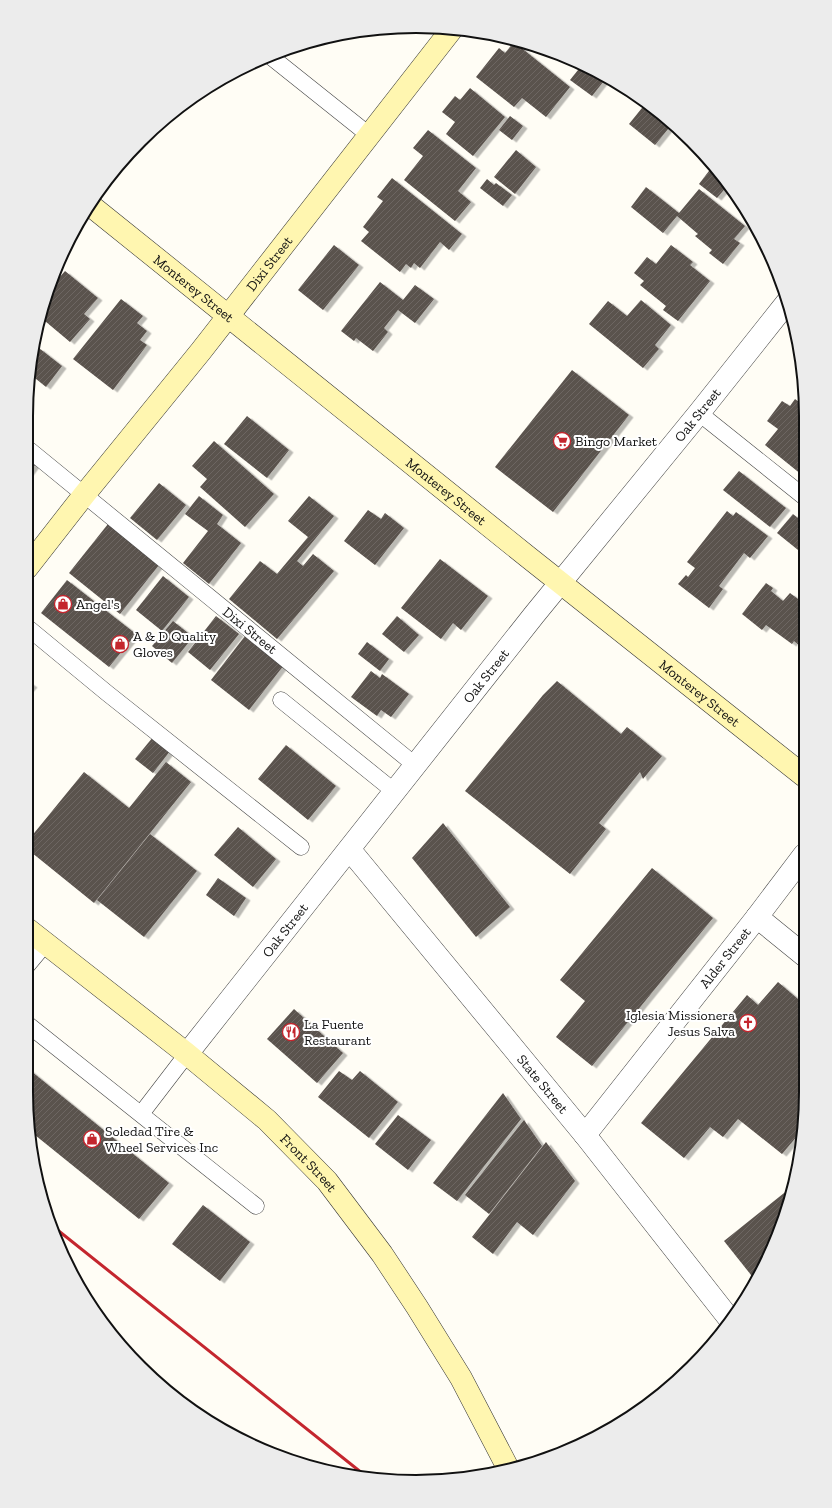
<svg xmlns="http://www.w3.org/2000/svg" width="832" height="1508" font-family="'Zilla Slab',serif">
	<style>
		.building { fill: url(#building-hatch); filter: url(#shadow) }
		.lines { fill: none; stroke-linecap: round; stroke-linejoin: round }
		.lane-casing { stroke: #444; stroke-width: 17 }
		.street-casing { stroke: #444; stroke-width: 23 }
		.secondary-casing { stroke: #333; stroke-width: 23 }
		.lane { stroke: #fff; stroke-width: 16 }
		.street { stroke: #fff; stroke-width: 22 }
		.secondary { stroke: #fff6b0; stroke-width: 22 }
		.rail { stroke: #c4262e; stroke-width: 3 }
		.labels { text-anchor: middle; stroke-width: 4; stroke-linejoin: round; paint-order: stroke }
		.street-label { font-size: 14px; fill: #111; stroke: #fff }
		.poi-label { font-size: 14px; fill: #111; stroke: #fff; text-anchor: start }
		.rim { fill: none; stroke: #111; stroke-width: 2 }
	</style>
	<defs>
		<pattern id="building-hatch" width="6" height="6" patternUnits="userSpaceOnUse"><rect width="6" height="6" fill="#5a524d"/><path d="M-1 1l2-2M0 6l6-6M5 7l2-2" fill="none" stroke="#6d6662"/></pattern>
		<filter id="shadow"><feDropShadow dx="4.5" dy="2.5" stdDeviation="0" flood-color="#0004"/></filter>
	</defs>
	<rect width="100%" height="100%" fill="#fffdf5"/>
	<g class="building">
		<polygon points="514,42 570,87 546,117 522,98 514,107 476,77 499,48 505,53"/>
		<polygon points="582,65 607,77 592,96 570,80"/>
		<polygon points="470,88 505,117 473,156 446,134 455,122 442,112 455,96 460,100"/>
		<polygon points="646,103 673,123 655,145 629,124"/>
		<polygon points="510,116 523,126 512,140 499,130"/>
		<polygon points="428,130 476,168 458,191 471,202 455,221 404,180 423,156 413,148"/>
		<polygon points="516,150 536,167 515,194 494,177"/>
		<polygon points="712,167 728,185 717,198 699,184"/>
		<polygon points="392,178 462,234 449,250 440,242 420,268 414,263 411,268 406,264 400,272 361,241 369,232 363,227 383,201 377,197"/>
		<polygon points="487,179 494,185 496,183 512,195 503,206 480,188"/>
		<polygon points="646,187 679,213 699,189 745,226 734,239 740,243 723,264 709,253 712,250 695,236 698,234 677,216 663,233 631,207"/>
		<polygon points="334,245 359,265 323,310 298,290"/>
		<polygon points="671,245 693,262 690,265 710,281 678,321 663,310 666,306 640,285 644,281 634,273 647,257 656,264"/>
		<polygon points="65,271 98,298 84,314 90,319 70,342 39,316 50,288"/>
		<polygon points="380,282 403,300 415,285 434,299 415,323 398,310 384,328 388,332 373,351 356,338 354,341 341,331"/>
		<polygon points="121,299 143,316 137,323 147,331 140,340 147,345 113,390 73,359"/>
		<polygon points="641,300 671,325 655,345 659,349 643,368 589,324 608,301 627,316"/>
		<polygon points="39,348 62,366 46,387 30,374 32,357"/>
		<polygon points="572,370 629,415 553,512 495,467"/>
		<polygon points="795,399 803,405 802,475 765,445 778,429 767,421 782,401 790,406"/>
		<polygon points="247,416 289,450 267,478 224,444"/>
		<polygon points="214,441 274,494 245,527 200,487 207,479 192,466"/>
		<polygon points="27,458 35,465 27,476"/>
		<polygon points="739,471 786,508 770,527 723,490"/>
		<polygon points="159,483 186,505 157,540 130,518"/>
		<polygon points="199,496 223,515 217,524 241,543 209,584 183,563 208,531 185,514"/>
		<polygon points="309,496 334,516 297,561 303,566 313,554 334,571 277,639 229,599 260,561 277,574 308,537 288,521"/>
		<polygon points="368,510 381,519 385,513 404,528 375,565 344,541"/>
		<polygon points="727,511 733,516 736,512 768,536 750,558 744,553 719,586 723,589 709,608 678,584 686,575 688,577 695,568 687,562"/>
		<polygon points="793,514 803,522 803,554 777,533"/>
		<polygon points="108,524 159,565 120,614 69,573"/>
		<polygon points="440,559 488,596 461,630 453,623 441,639 401,608"/>
		<polygon points="163,576 189,597 162,631 136,610"/>
		<polygon points="67,580 136,634 109,667 41,613"/>
		<polygon points="766,583 773,588 771,591 783,601 790,593 798,599 799,597 803,600 804,643 801,647 794,641 792,644 766,625 762,630 742,614"/>
		<polygon points="216,616 239,634 210,670 188,652"/>
		<polygon points="397,616 419,635 404,652 382,634"/>
		<polygon points="173,621 193,637 172,663 152,646"/>
		<polygon points="245,636 284,665 249,710 211,680"/>
		<polygon points="367,642 389,659 380,671 358,654"/>
		<polygon points="371,671 380,678 382,674 409,694 391,717 381,710 377,716 351,697"/>
		<polygon points="26,680 33,685 26,693"/>
		<polygon points="557,681 621,734 627,727 662,756 643,779 640,772 599,823 606,829 570,874 465,791 543,695"/>
		<polygon points="153,737 170,751 153,773 135,759"/>
		<polygon points="286,745 336,786 308,820 258,779"/>
		<polygon points="166,762 191,782 94,903 26,848 26,843 84,772 129,808"/>
		<polygon points="443,823 510,907 476,937 412,858"/>
		<polygon points="238,827 276,859 253,887 214,855"/>
		<polygon points="150,834 197,871 144,937 97,900"/>
		<polygon points="652,868 713,918 592,1066 556,1037 585,1001 560,980"/>
		<polygon points="218,878 246,898 234,916 206,895"/>
		<polygon points="778,982 805,1005 805,1117 803,1129 782,1154 738,1119 723,1137 710,1127 684,1158 641,1123 747,995 758,1005"/>
		<polygon points="294,1009 343,1053 317,1083 267,1039"/>
		<polygon points="26,1067 169,1183 139,1219 30,1131 26,1092"/>
		<polygon points="339,1071 352,1080 360,1071 398,1102 369,1138 318,1097"/>
		<polygon points="503,1093 521,1119 457,1201 433,1183"/>
		<polygon points="398,1115 431,1140 408,1170 375,1144"/>
		<polygon points="524,1120 542,1146 489,1214 465,1195"/>
		<polygon points="546,1142 575,1181 533,1235 517,1222 493,1254 472,1237"/>
		<polygon points="794,1185 793,1193 757,1279 755,1280 724,1241"/>
		<polygon points="203,1205 250,1242 220,1281 172,1244"/>
	</g>
	<g class="lines">
		<g class="lane-casing">
			<g id="lane">
				<polyline points="270,56 369,135"/>
				<polyline points="699,413 803,496"/>
				<path id="s1" d="M27,448L415,765"/>
				<polyline points="27,627 107,693 301,847"/>
				<polyline points="281,700 395,792"/>
				<polyline points="26,967 46,943"/>
				<polyline points="26,1023 256,1206"/>
				<polyline points="141,1114 187,1054"/>
			</g>
		</g>
		<g class="street-casing">
			<g id="street">
				<path id="s2" d="M350,850L585,1135L731,1321"/>
				<polyline points="757,917 805,956"/>
				<path id="s3" d="M187,1054L534,615L699,413L788,301"/>
				<path id="s4" d="M585,1135L757,917L804,855"/>
			</g>
		</g>
		<g class="secondary-casing">
			<g id="secondary">
				<path id="s5" d="M90,205L528,557L804,776"/>
				<path id="s6" d="M27,568L84,495L201,351L452,29"/>
				<path id="s7" d="M26,928L187,1054L267,1120L327,1181L382,1254L417,1307L461,1378L509,1470"/>
			</g>
		</g>
		<use href="#lane" class="lane"/>
		<use href="#street" class="street"/>
		<use href="#secondary" class="secondary"/>
		<polyline class="rail" points="50,1224 367,1477"/>
	</g>
	<defs>
		<g id="supermarket-ring" transform="scale(0.9)"><circle r="9.5" fill="#fff" stroke="#c4262e" stroke-width="1.5"/><path d="M-6-5.5h2.5l.6 2H6L4.5 2H-2.5L-4.4-4H-6ZM-1.5 3.2a1.3 1.3 0 1 0 .1 0ZM3 3.2a1.3 1.3 0 1 0 .1 0Z" fill="#c4262e"/></g>
		<g id="shop-ring" transform="scale(0.9)"><circle r="9.5" fill="#fff" stroke="#c4262e" stroke-width="1.5"/><path d="M-5-2.5h2.3a2.7 3.5 0 0 1 5.4 0H5L5.5 6h-11ZM-1.5-2.5h3a1.5 2.3 0 0 0-3 0Z" fill="#c4262e"/></g>
		<g id="church-ring" transform="scale(0.9)"><circle r="9.5" fill="#fff" stroke="#c4262e" stroke-width="1.5"/><path d="M-1.2-6h2.4v3.5h3.3v2.4h-3.3V6h-2.4V-.1h-3.3v-2.4h3.3Z" fill="#c4262e"/></g>
		<g id="restaurant-ring" transform="scale(0.9)"><circle r="9.5" fill="#fff" stroke="#c4262e" stroke-width="1.5"/><path d="M-5-6h1v4h1v-4h1v4h1v-4h1v5L-1.5 .5V6h-2V.5L-5-1ZM5-6V6H3V1.5H1.5Q1.5-4 5-6Z" fill="#c4262e"/></g>
	</defs>
	<g fill-rule="evenodd">
		<use href="#supermarket-ring" x="562" y="441"/>
		<use href="#shop-ring" x="63" y="604"/>
		<use href="#shop-ring" x="120" y="644"/>
		<use href="#church-ring" x="748" y="1023"/>
		<use href="#restaurant-ring" x="291" y="1032"/>
		<use href="#shop-ring" x="92" y="1139"/>
	</g>
	<g class="labels">
		<g class="street-label">
			<text dy="5" stroke="none"><textPath href="#s6" startOffset="389">Dixi Street</textPath></text>
			<text dy="5" stroke="none"><textPath href="#s5" startOffset="133">Monterey Street</textPath></text>
			<text dy="5" stroke="none"><textPath href="#s3" startOffset="818">Oak Street</textPath></text>
			<text dy="5" stroke="none"><textPath href="#s5" startOffset="457">Monterey Street</textPath></text>
			<text dy="5" stroke="none"><textPath href="#s1" startOffset="288">Dixi Street</textPath></text>
			<text dy="5" stroke="none"><textPath href="#s3" startOffset="482">Oak Street</textPath></text>
			<text dy="5" stroke="none"><textPath href="#s5" startOffset="781">Monterey Street</textPath></text>
			<text dy="5" stroke="none"><textPath href="#s3" startOffset="158">Oak Street</textPath></text>
			<text dy="5" stroke="none"><textPath href="#s4" startOffset="226">Alder Street</textPath></text>
			<text dy="5" stroke="none"><textPath href="#s2" startOffset="303">State Street</textPath></text>
			<text dy="5" stroke="none"><textPath href="#s7" startOffset="368">Front Street</textPath></text>
		</g>
		<g class="poi-label">
			<text x="575" y="446">Bingo Market</text>
			<text x="76" y="609">Angel's</text>
			<text x="133" y="641">A &amp; D Quality<tspan x="133" dy="16">Gloves</tspan></text>
			<text x="735" y="1020" text-anchor="end">Iglesia Missionera<tspan x="735" dy="16">Jesus Salva</tspan></text>
			<text x="304" y="1029">La Fuente<tspan x="304" dy="16">Restaurant</tspan></text>
			<text x="105" y="1136">Soledad Tire &amp;<tspan x="105" dy="16">Wheel Services Inc</tspan></text>
		</g>
	</g>
	<path d="M0 0H832V1508H0ZM416 33H416A383 383 0 0 1 799 416V1092A383 383 0 0 1 416 1475H416A383 383 0 0 1 33 1092V416A383 383 0 0 1 416 33Z" fill="#ececec" fill-rule="evenodd"/>
	<path class="rim" d="M416 33H416A383 383 0 0 1 799 416V1092A383 383 0 0 1 416 1475H416A383 383 0 0 1 33 1092V416A383 383 0 0 1 416 33Z"/>
</svg>
